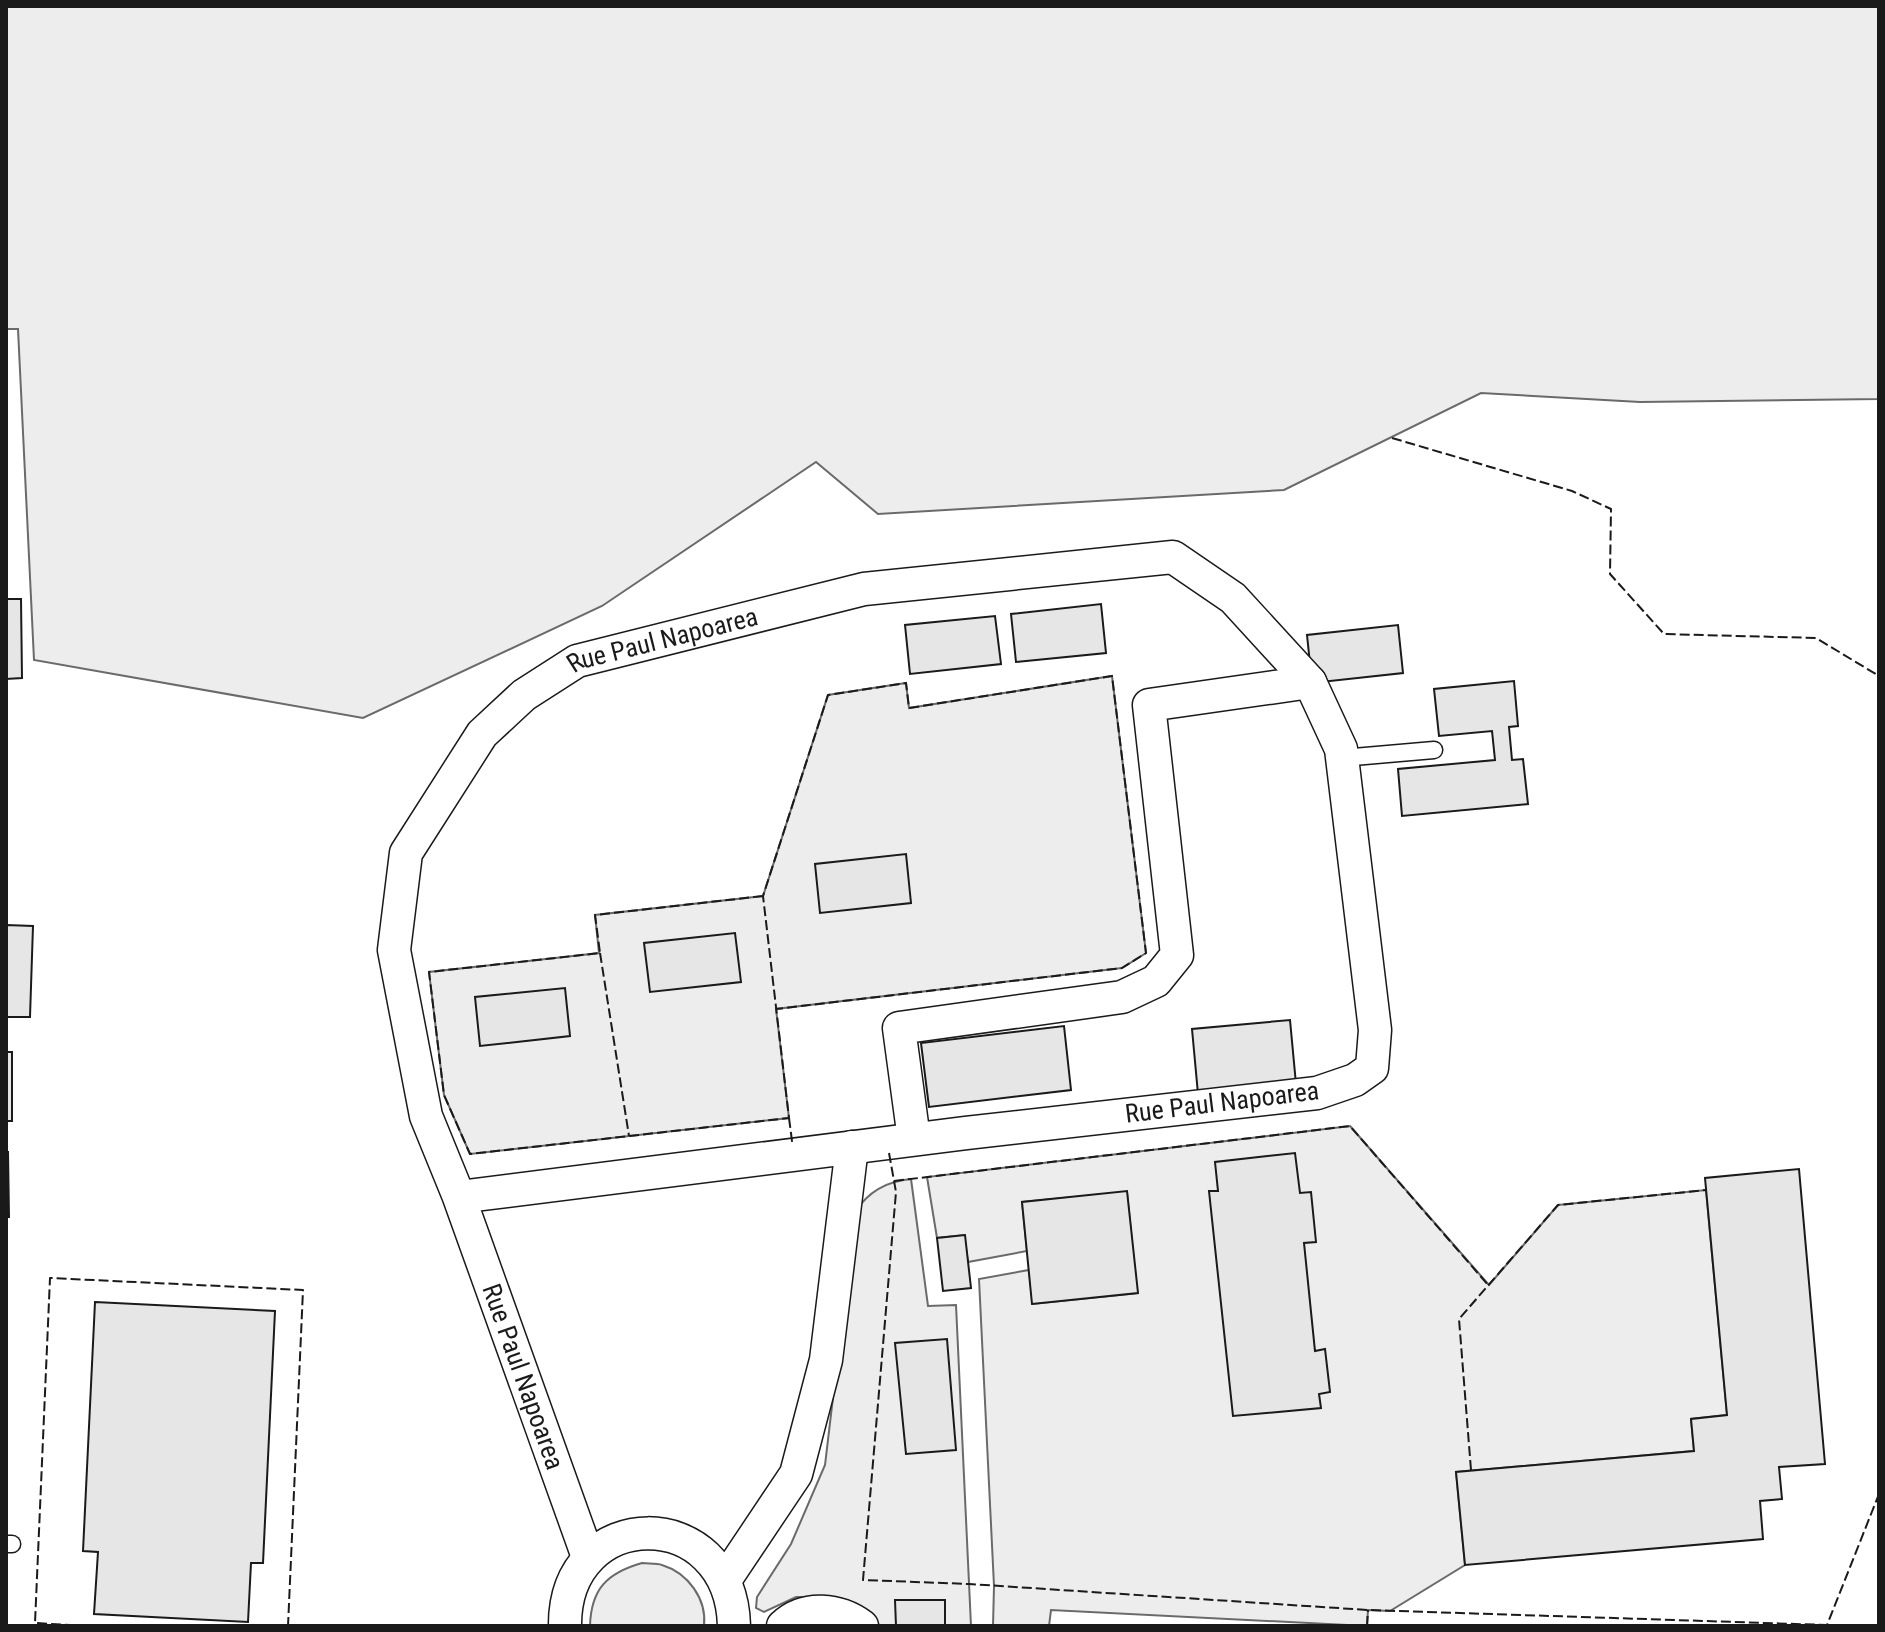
<svg xmlns="http://www.w3.org/2000/svg" width="1885" height="1632" font-family="'Roboto Condensed',sans-serif">
	<style>
		.green { fill: #ededed; stroke: #6a6a6a; stroke-width: 2 }
		.building { fill: #e6e6e6; stroke: #1a1a1a; stroke-width: 2 }
		.lines { fill: none; stroke-linecap: round; stroke-linejoin: round }
		.lane-casing { stroke: #1a1a1a; stroke-width: 19 }
		.street-casing { stroke: #1a1a1a; stroke-width: 35 }
		.lane { stroke: #fff; stroke-width: 16 }
		.street { stroke: #fff; stroke-width: 32 }
		.fence { stroke: #1a1a1a; stroke-width: 2; stroke-dasharray: 10 4; stroke-linecap: butt }
		.labels { text-anchor: middle; stroke-width: 6; stroke-linejoin: round; paint-order: stroke }
		.street-label { font-size: 26px; fill: #1a1a1a; stroke: #fff }
	</style>
	<rect width="100%" height="100%" fill="#fff"/>
	<g class="green">
		<polygon points="6,6 1879,6 1879,399 1640,402 1481,393 1284,490 878,514 816,462 602,606 363,718 34,660 18,329 6,329"/>
		<polygon points="1112,676 1146,953 1122,968 776,1009 789,1118 470,1154 444,1095 429,972 599,953 595,915 763,896 828,695 906,683 909,708"/>
		<polygon points="1350,1126 1489,1285 1558,1205 1706,1190 1727,1415 1691,1419 1694,1451 1456,1472 1465,1565 1390,1611 1368,1610 1367,1626 1051,1610 1049,1626 993,1626 994,1586 979,1279 1029,1270 1033,1304 1137,1293 1127,1192 1022,1202 1027,1251 968,1262 964,1235 937,1238 927,1177"/>
		<path d="M911,1179L928,1306L956,1305L971,1626H945L944,1600H896V1626H880L860,1606L848,1600L830,1597H796L764,1612L756,1608L757,1597L791,1544L825,1465L855,1212C868,1192 887,1181 911,1179Z"/>
		<path d="M642,1563C648,1564 656,1563 662,1565C688,1573 707,1599 704,1626H590C591,1589 607,1573 642,1563Z"/>
	</g>
	<g class="building">
		<polygon points="6,599 21,599 22,678 6,679"/>
		<polygon points="1101,604 1106,653 1016,662 1011,614"/>
		<polygon points="995,616 1001,664 910,674 905,625"/>
		<polygon points="1398,625 1403,673 1312,683 1307,635"/>
		<polygon points="1514,681 1518,726 1509,727 1512,760 1523,759 1528,804 1402,816 1398,769 1495,760 1492,731 1439,736 1434,689"/>
		<polygon points="906,854 911,903 820,913 815,864"/>
		<polygon points="6,925 33,926 30,1017 6,1017"/>
		<polygon points="735,933 741,982 650,992 644,943"/>
		<polygon points="565,988 570,1036 480,1046 475,997"/>
		<polygon points="1290,1020 1296,1084 1198,1094 1192,1029"/>
		<polygon points="1064,1026 1071,1090 929,1107 921,1043"/>
		<rect x="6" y="1052" width="6" height="69"/>
		<polygon points="6,1152 8,1152 9,1217 6,1217"/>
		<polygon points="1295,1153 1300,1193 1311,1192 1316,1242 1304,1243 1315,1351 1325,1349 1330,1392 1319,1394 1321,1408 1233,1416 1209,1191 1218,1191 1215,1162"/>
		<polygon points="1799,1169 1825,1464 1779,1467 1782,1499 1760,1501 1763,1539 1465,1565 1456,1472 1694,1451 1691,1419 1727,1415 1705,1178"/>
		<polygon points="1127,1191 1138,1293 1032,1304 1022,1202"/>
		<polygon points="965,1235 971,1288 943,1291 937,1238"/>
		<polygon points="95,1302 275,1311 263,1563 251,1563 248,1622 94,1614 98,1552 83,1551"/>
		<polygon points="947,1339 956,1450 906,1454 895,1343"/>
		<polygon points="895,1600 945,1600 945,1626 896,1626"/>
	</g>
	<g class="lines">
		<g class="lane-casing">
			<g id="lane">
				<polyline points="1342,758 1434,750"/>
				<polyline points="6,1544 12,1544"/>
			</g>
		</g>
		<g class="street-casing">
			<g id="street">
				<polyline points="914,1139 899,1028 1122,997 1156,981 1177,955 1149,705 1310,682"/>
				<path id="s1" d="M459,1197L426,1116L394,950L406,853L482,734L524,695L577,661L864,589L1173,557L1233,598L1310,682L1341,749L1375,1030L1372,1068L1355,1080L1317,1093L966,1133L459,1197L588,1557"/>
				<polyline points="725,1580 796,1474 826,1360 852,1147"/>
				<path d="M565,1626C564,1503 731,1502 734,1626"/>
				<path d="M783,1626C805,1605 839,1609 862,1626"/>
			</g>
		</g>
		<use href="#lane" class="lane"/>
		<use href="#street" class="street"/>
		<g class="fence">
			<polyline points="1392,438 1572,491 1611,509 1610,574 1664,634 1816,638 1879,676"/>
			<polyline points="763,896 595,915 600,953 429,972 444,1095 470,1154 789,1118 763,896 828,695 906,683 909,708 1112,676 1146,953 1122,968 776,1009"/>
			<polyline points="600,953 629,1136"/>
			<polyline points="789,1118 792,1141 796,1140"/>
			<polyline points="889,1153 896,1192 863,1580 969,1584 1368,1610 1827,1625 1879,1494"/>
			<polyline points="894,1181 1350,1126 1489,1286"/>
			<polyline points="1471,1470 1459,1319 1558,1205 1706,1190"/>
			<polyline points="89,1626 35,1623 50,1278 303,1290 288,1626"/>
			<polyline points="1367,1626 1368,1610"/>
		</g>
	</g>
	<g class="labels">
		<g class="street-label">
			<text dy="9" stroke="none"><textPath href="#s1" startOffset="704">Rue Paul Napoarea</textPath></text>
			<text transform="translate(1222 1102) rotate(-7)" y="9">Rue Paul Napoarea</text>
			<text dy="9" stroke="none"><textPath href="#s1" startOffset="2920">Rue Paul Napoarea</textPath></text>
		</g>
	</g>
	<rect width="1885" height="1632" fill="none" stroke="#1a1a1a" stroke-width="16"/>
</svg>
